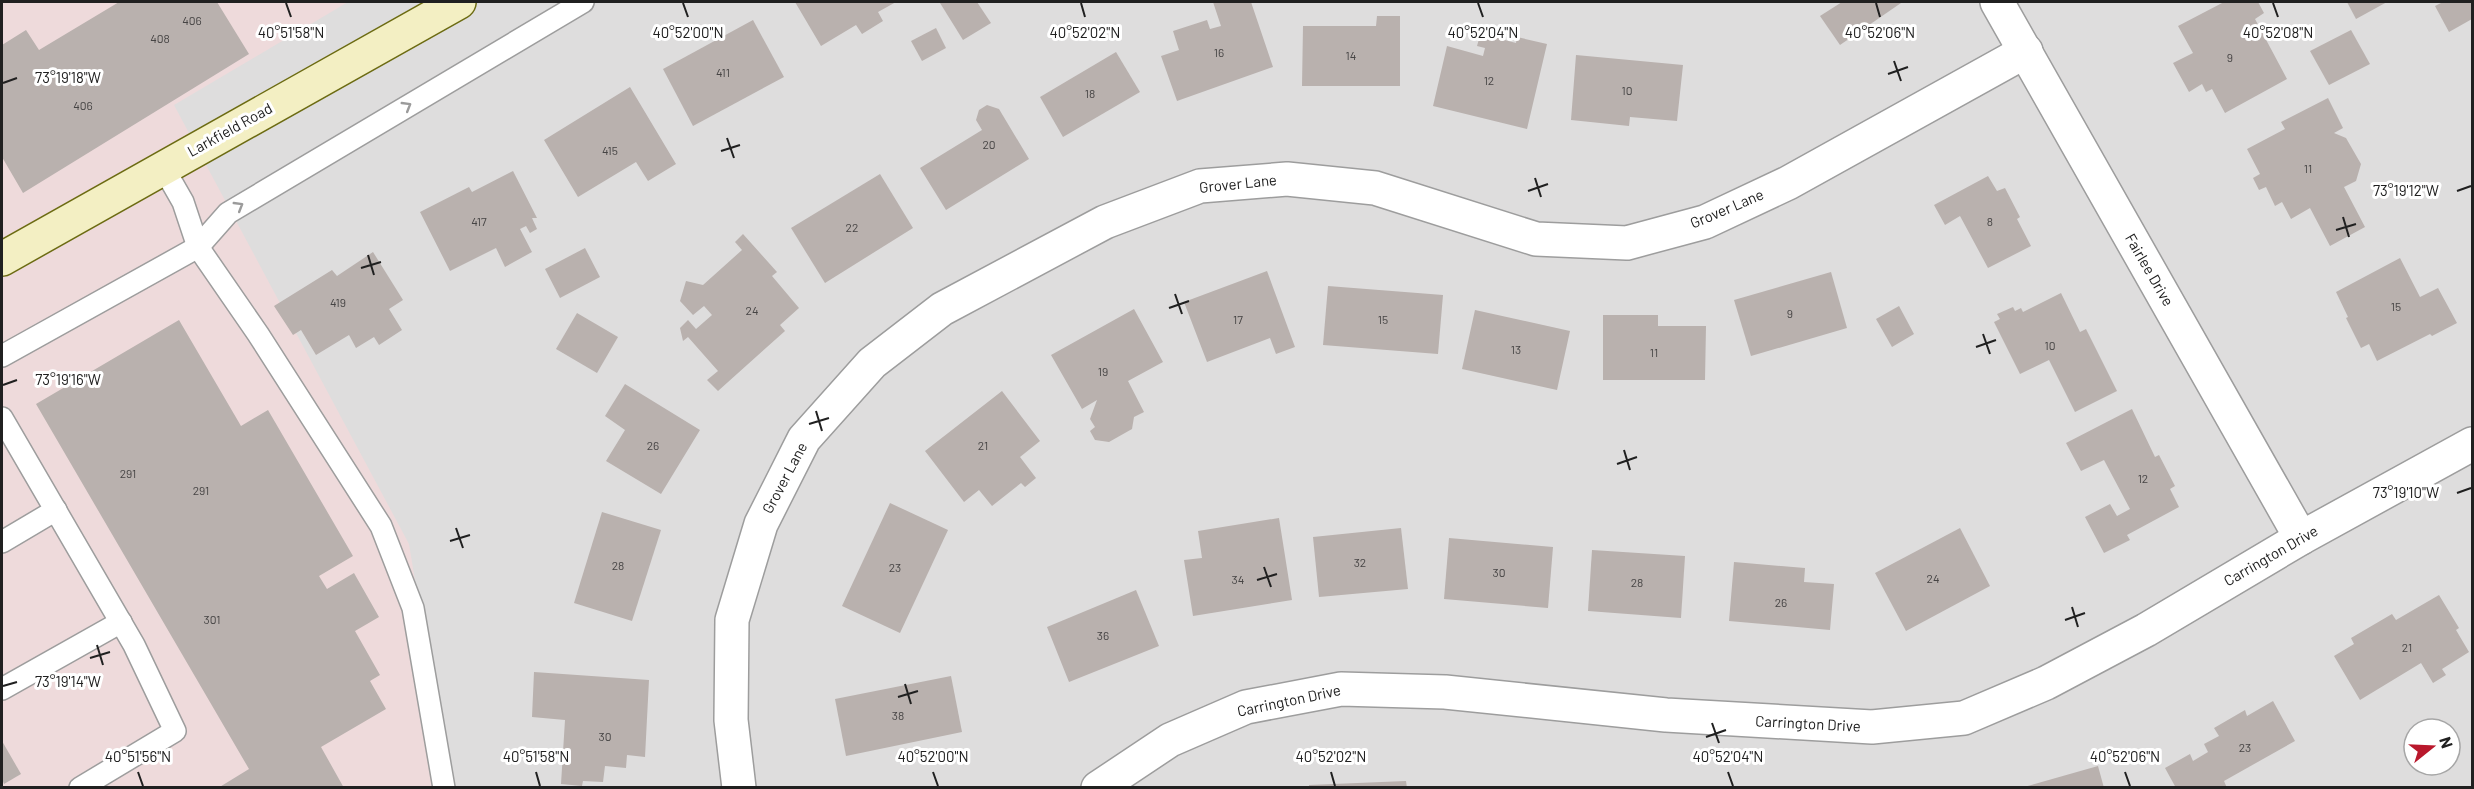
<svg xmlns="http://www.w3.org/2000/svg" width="2474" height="789" font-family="Barlow,sans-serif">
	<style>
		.residential { fill: #dedddd; fill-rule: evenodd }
		.commercial { fill: #eedadb }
		.building { fill: #b9b1ae }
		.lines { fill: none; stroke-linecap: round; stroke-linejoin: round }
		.service-casing { stroke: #9d9d9d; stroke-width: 24 }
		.minor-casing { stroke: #9d9d9d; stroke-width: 36 }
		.secondary-casing { stroke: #6c6b12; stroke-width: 36 }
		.service { stroke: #fff; stroke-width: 21 }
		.minor { stroke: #fff; stroke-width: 33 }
		.secondary { stroke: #f3efc3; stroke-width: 33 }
		.oneway { stroke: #9b9b9b }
		.ticks { fill: none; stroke: #202020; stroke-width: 2 }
		.labels { text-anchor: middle; stroke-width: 6; stroke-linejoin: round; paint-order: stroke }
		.number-label { font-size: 12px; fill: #464444 }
		.street-label { font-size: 15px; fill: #202020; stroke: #fff }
		.ticks-label { font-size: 15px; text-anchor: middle; fill: #202020; stroke: #fff; stroke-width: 6; stroke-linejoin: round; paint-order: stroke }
	</style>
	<rect width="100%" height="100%" fill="#f0ece8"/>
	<path class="residential" d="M2,2H2472V787L2,788ZM2414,729H2450V765H2414Z"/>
	<polygon class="commercial" points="2,2 348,2 174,105 409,544 449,787 2,788"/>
	<g class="building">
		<polygon points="119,2 217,2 249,54 23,193 2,157 2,45 26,30 39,50"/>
		<polygon points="795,2 896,2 878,12 883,21 862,34 856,25 821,46"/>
		<polygon points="941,2 977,2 991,23 963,40 940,3"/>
		<polygon points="1213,2 1251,2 1273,67 1177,101 1161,56 1179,50 1173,31 1207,20 1210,29 1221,26"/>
		<polygon points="1842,2 1899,2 1901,3 1840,45 1820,16"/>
		<polygon points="2224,2 2258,2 2264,13 2255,19 2287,79 2225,113 2212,89 2206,92 2202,84 2189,92 2173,63 2193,53 2178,26"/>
		<polygon points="2347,2 2387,2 2356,19"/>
		<polygon points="2443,2 2472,2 2472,19 2449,32 2435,6"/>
		<polygon points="1377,16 1400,16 1400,86 1302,86 1303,26 1376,26"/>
		<polygon points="753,20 784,77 693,126 663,69"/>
		<polygon points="1483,25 1503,30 1501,39 1516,43 1517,37 1547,44 1527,129 1433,106 1447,46 1483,56 1485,48 1477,46"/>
		<polygon points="936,28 946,48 922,61 911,41"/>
		<polygon points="2351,30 2370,64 2329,85 2310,51"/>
		<polygon points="1116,52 1140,92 1063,137 1040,97"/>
		<polygon points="1576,55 1683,65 1677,121 1630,117 1629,126 1571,120"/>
		<polygon points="630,87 676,164 648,181 636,162 578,197 544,140"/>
		<polygon points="2328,98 2343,128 2334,133 2346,138 2361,164 2356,181 2344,187 2365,227 2330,246 2310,208 2291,219 2282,202 2275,206 2266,187 2259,190 2253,178 2260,174 2247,149 2285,129 2281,122"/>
		<polygon points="987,105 999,109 1029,159 946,210 920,168 982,130 976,120 979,110"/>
		<polygon points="513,171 537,218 532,218 537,229 530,233 526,226 520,229 532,252 505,267 496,248 450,271 420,212 469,187 472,192"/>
		<polygon points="880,174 913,228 825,283 791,228"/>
		<polygon points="1988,176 1997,191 2005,188 2020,217 2017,219 2031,246 1988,268 1960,216 1945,225 1934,205"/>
		<polygon points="743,234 777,272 772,276 799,308 780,325 785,331 718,391 707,380 718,371 688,337 683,341 680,328 688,320 696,329 712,315 704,306 693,315 680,301 686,281 703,285 742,250 735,242"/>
		<polygon points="585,248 600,277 560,298 545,269"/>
		<polygon points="373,252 403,300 389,309 402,330 379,345 374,337 356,348 349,335 316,355 301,330 293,335 274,306 332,270 337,276"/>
		<polygon points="2400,258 2420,297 2438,288 2457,323 2432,336 2430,334 2377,361 2369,344 2361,348 2346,318 2348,317 2336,292"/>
		<polygon points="1267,271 1295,347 1276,354 1270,338 1207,362 1184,302"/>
		<polygon points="1831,272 1847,328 1751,356 1734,300"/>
		<polygon points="1328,286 1443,295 1438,354 1323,345"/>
		<polygon points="2061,293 2080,332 2086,329 2117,391 2075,412 2049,360 2020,374 1994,322 2000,319 1997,314 2013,307 2015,311 2021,308 2023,312"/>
		<polygon points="1899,306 1914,334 1892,347 1876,319"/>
		<polygon points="1134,309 1163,362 1128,381 1144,412 1134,417 1132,429 1109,442 1095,440 1090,431 1095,427 1090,419 1097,400 1082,409 1051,355"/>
		<polygon points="1475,310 1570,331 1557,390 1462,369"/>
		<polygon points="577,313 618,337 597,373 556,349"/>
		<polygon points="1603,315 1658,315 1658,326 1706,326 1705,380 1603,380"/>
		<polygon points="179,320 241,426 268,410 353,556 319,576 327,589 354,573 379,617 355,631 380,675 370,681 386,709 321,747 344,788 218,788 249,769 36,404"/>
		<polygon points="625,384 700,430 661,494 606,461 625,430 605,416"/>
		<polygon points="1002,391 1040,441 1020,457 1036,478 1025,487 1021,483 992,506 979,490 964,502 925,451"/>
		<polygon points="2132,409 2155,457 2159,455 2175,486 2170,489 2179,507 2127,535 2130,540 2104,553 2085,517 2110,504 2117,516 2130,509 2104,460 2081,471 2066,443"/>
		<polygon points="890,503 948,530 900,633 842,606"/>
		<polygon points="602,512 661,530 632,621 574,603"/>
		<polygon points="1279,518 1292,600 1193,616 1184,560 1202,558 1198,531"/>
		<polygon points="1401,528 1408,589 1319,597 1313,537"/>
		<polygon points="1960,528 1990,586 1906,631 1875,573"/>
		<polygon points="1449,538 1553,547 1548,608 1444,599"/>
		<polygon points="1592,550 1685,556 1681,618 1588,611"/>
		<polygon points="1734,562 1805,568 1804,582 1834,584 1830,630 1729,621"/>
		<polygon points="1136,590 1159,646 1069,682 1047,627"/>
		<polygon points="2439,595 2459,628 2456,630 2469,652 2442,669 2446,675 2433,683 2421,663 2360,700 2334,656 2354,644 2351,638 2392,614 2396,620"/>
		<polygon points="534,672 649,680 645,757 627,755 626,768 605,766 603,782 583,781 582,786 561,784 565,720 532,717"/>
		<polygon points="951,676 962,732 846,756 835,699"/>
		<polygon points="2273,701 2295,741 2224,781 2227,788 2176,788 2165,768 2190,754 2193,761 2208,752 2204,744 2219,736 2214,728 2245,710 2247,716"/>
		<polygon points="2,741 21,774 4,784 2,779"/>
		<polygon points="2098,766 2104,788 2024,788 2024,787"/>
		<polygon points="1406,781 1407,788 1309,788 1309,785"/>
	</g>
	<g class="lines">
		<g class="service-casing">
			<g id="service">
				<polyline points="163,167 183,202 198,247 258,334 381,526 413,608 444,788"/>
				<polyline points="2,356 198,247 228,213 583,2"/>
				<polyline points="2,418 134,645 175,731 80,788"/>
				<polyline points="2,542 56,510"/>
				<polyline points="2,689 121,622"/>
			</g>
		</g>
		<g class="minor-casing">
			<g id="minor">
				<polyline points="1997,2 2301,538"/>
				<polyline points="739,788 731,720 732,620 761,524 804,439 872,363 942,309 1105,222 1200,186 1287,179 1375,188 1536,239 1627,243 1705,222 1788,183 2026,51"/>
				<polyline points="1098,788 1170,740 1246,707 1341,689 1445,692 1666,715 1872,727 1964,718 2046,683 2146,630 2301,538 2472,444"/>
			</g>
		</g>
		<g class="secondary-casing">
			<polyline id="secondary" points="2,259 459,2"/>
		</g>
		<use href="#service" class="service"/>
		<use href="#minor" class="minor"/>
		<use href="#secondary" class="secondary"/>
	</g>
	<defs><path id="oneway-chevron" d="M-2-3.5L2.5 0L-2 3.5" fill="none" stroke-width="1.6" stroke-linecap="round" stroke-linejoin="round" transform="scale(1.5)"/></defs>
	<g class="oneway">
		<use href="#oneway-chevron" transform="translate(407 106) rotate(-31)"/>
		<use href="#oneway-chevron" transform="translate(239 206) rotate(-31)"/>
	</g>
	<path class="ticks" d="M286,3L291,17M683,3L688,17M1081,3L1085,17M1478,3L1483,17M1876,3L1880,17M2273,3L2278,17M1894,61L1901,81M1888,74L1908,67M3,83L17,78M727,138L734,158M721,151L740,145M1535,178L1541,197M1528,191L1548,184M2457,191L2471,186M2343,217L2349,237M2336,230L2356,224M368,255L374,275M361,268L381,262M1175,294L1182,314M1169,308L1189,301M1983,334L1990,354M1976,347L1996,340M3,385L17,380M816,411L822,431M809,424L829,418M1624,450L1630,470M1617,464L1637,457M2457,493L2471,488M456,528L463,548M450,541L470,535M1264,567L1271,587M1257,580L1277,574M2072,607L2078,627M2065,620L2085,613M97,645L103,665M90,658L110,652M905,684L911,704M3,686L17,682M898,697L918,691M1712,723L1719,743M1706,737L1726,730M138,772L143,786M536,772L540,786M933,772L938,786M1331,772L1335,786M1728,772L1733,786M2125,772L2130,786"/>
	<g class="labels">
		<g class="number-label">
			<text x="192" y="25">406</text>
			<text x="160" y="43">408</text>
			<text x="1219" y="57">16</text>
			<text x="1351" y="60">14</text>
			<text x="2230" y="62">9</text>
			<text x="723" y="77">411</text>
			<text x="1489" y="85">12</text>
			<text x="1627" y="95">10</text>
			<text x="1090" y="98">18</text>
			<text x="83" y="110">406</text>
			<text x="989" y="149">20</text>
			<text x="610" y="155">415</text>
			<text x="2308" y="173">11</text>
			<text x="479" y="226">417</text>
			<text x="1990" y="226">8</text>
			<text x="852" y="232">22</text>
			<text x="338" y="307">419</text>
			<text x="2396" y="311">15</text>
			<text x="752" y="315">24</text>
			<text x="1790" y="318">9</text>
			<text x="1238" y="324">17</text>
			<text x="1383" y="324">15</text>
			<text x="2050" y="350">10</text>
			<text x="1516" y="354">13</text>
			<text x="1654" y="357">11</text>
			<text x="1103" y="376">19</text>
			<text x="653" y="450">26</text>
			<text x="983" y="450">21</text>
			<text x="128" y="478">291</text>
			<text x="2143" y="483">12</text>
			<text x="201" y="495">291</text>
			<text x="1360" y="567">32</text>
			<text x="618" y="570">28</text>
			<text x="895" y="572">23</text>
			<text x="1499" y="577">30</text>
			<text x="1933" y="583">24</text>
			<text x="1238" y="584">34</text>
			<text x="1637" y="587">28</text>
			<text x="1781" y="607">26</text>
			<text x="212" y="624">301</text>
			<text x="1103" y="640">36</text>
			<text x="2407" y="652">21</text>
			<text x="898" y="720">38</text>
			<text x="605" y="741">30</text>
			<text x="2245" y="752">23</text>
		</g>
		<g class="street-label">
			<text transform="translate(230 130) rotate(-29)" y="5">Larkfield Road</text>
			<text transform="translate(1238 184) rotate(-6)" y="5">Grover Lane</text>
			<text transform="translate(1727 209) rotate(-23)" y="5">Grover Lane</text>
			<text transform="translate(2149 270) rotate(60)" y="5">Fairlee Drive</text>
			<text transform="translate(785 478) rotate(-62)" y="5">Grover Lane</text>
			<text transform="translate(2271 556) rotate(-30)" y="5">Carrington Drive</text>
			<text transform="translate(1289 701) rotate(-12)" y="5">Carrington Drive</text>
			<text transform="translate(1808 724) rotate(3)" y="5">Carrington Drive</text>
		</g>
	</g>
	<g class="ticks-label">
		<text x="291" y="38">40°51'58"N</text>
		<text x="688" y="38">40°52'00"N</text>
		<text x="1085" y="38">40°52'02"N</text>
		<text x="1483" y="38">40°52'04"N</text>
		<text x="1880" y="38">40°52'06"N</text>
		<text x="2278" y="38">40°52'08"N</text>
		<text x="68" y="83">73°19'18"W</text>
		<text x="2406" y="196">73°19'12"W</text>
		<text x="68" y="385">73°19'16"W</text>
		<text x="2406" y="498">73°19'10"W</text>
		<text x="68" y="687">73°19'14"W</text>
		<text x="138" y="762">40°51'56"N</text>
		<text x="536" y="762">40°51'58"N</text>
		<text x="933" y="762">40°52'00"N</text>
		<text x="1331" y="762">40°52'02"N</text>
		<text x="1728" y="762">40°52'04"N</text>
		<text x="2125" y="762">40°52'06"N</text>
	</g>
	<rect width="2474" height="789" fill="none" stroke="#202020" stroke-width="6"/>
	<g transform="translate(2432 747) rotate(72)"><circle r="28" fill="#ffffff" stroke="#a6a6a6" stroke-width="1.5"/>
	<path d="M0-4.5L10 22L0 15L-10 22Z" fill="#b9182c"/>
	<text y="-9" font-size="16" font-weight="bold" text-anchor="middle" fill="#202020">N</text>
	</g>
</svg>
